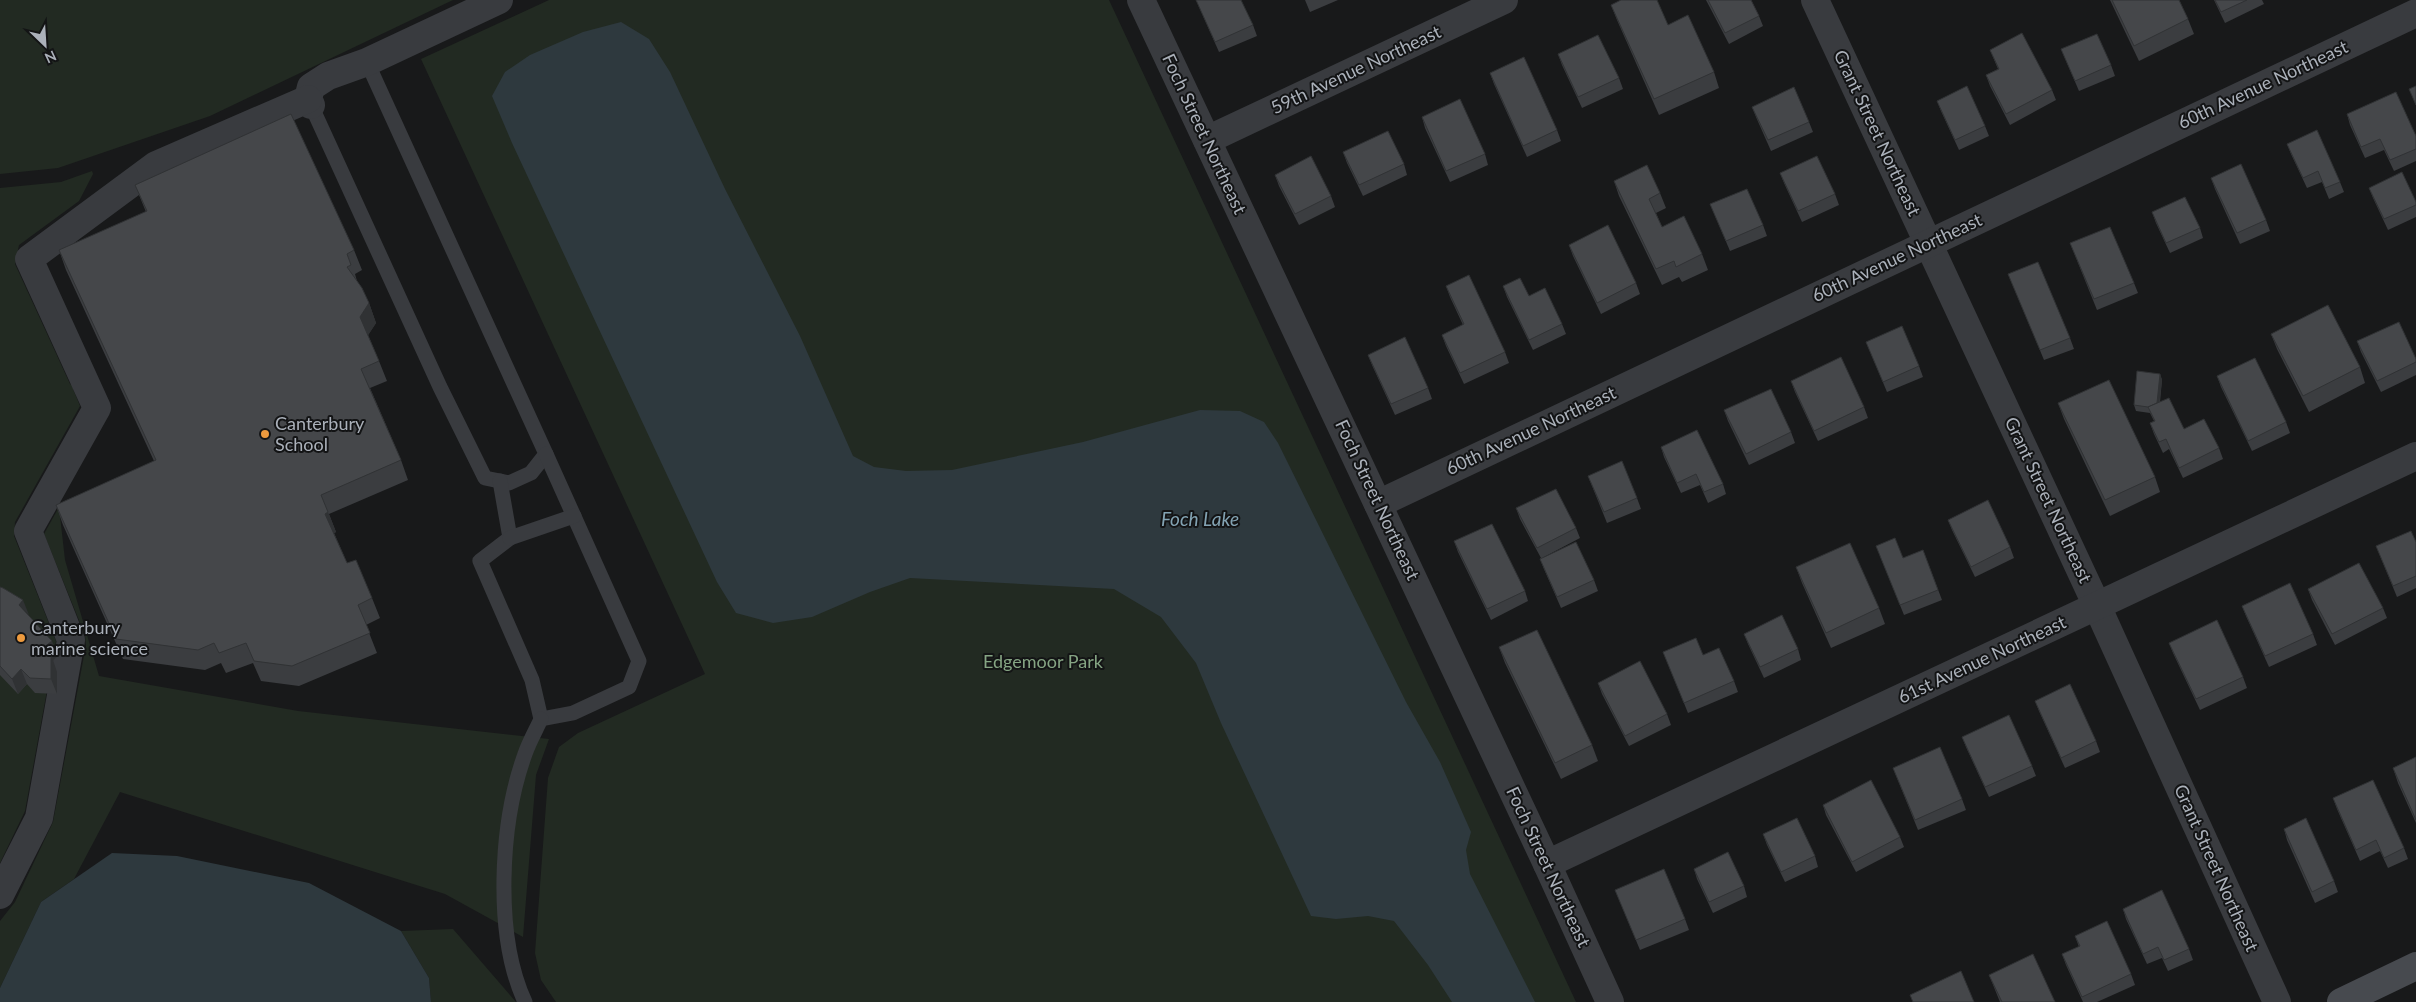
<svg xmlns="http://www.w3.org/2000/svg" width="2416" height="1002" font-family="Lato,sans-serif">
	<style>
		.green { fill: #222a22 }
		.water { fill: #2e393e }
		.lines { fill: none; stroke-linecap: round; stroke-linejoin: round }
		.lane { stroke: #393b3f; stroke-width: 15 }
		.street { stroke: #393b3f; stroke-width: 28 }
		.secondary { stroke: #474a4f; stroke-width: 28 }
		.wall { fill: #3b3d40 }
		.shaded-wall { fill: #303234 }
		.building { fill: #45474a; stroke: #303234 }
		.poi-dot { fill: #ed9a3e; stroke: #131415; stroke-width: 2 }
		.labels { text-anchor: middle; stroke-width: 4; stroke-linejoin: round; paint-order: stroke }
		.street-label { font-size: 18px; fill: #abb1ba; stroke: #131415 }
		.poi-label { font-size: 18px; fill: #abb1ba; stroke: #131415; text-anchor: start }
		.park-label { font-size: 18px; fill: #85a483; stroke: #131415 }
		.water-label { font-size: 19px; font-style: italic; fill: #83a3b3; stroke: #131415 }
	</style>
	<rect width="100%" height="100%" fill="#18191a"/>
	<g class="green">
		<polygon points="0,0 453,0 210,116 58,168 0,174"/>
		<polygon points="549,0 1109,0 1576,1002 556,1002 541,980 535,953 548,778 559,747 578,733 705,674 421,59"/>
		<polygon points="92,171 93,174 79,201 19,245 15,264 70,384 74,387 73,389 80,406 15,522 14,536 56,641 25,811 0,863 0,188 61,182"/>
		<polygon points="59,507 65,560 99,676 298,711 549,739 536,775 523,937 445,894 120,792 74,879 41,902 0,988 0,921 15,902 53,822 86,645 85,635 44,534"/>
		<polygon points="453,929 516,1002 431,1002 429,978 401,931"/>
	</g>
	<g class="water">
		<polygon points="621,22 649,39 670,72 725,189 800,336 853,456 874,467 906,471 952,470 1083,442 1200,410 1240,411 1264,422 1278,443 1406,702 1440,762 1471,832 1466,850 1470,874 1535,1002 1452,1002 1428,965 1394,921 1368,916 1336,919 1311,916 1221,723 1196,663 1161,617 1114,589 910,578 870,592 812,617 773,623 736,613 717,582 512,143 492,96 505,72 530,55 583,32"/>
		<polygon points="112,853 177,856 309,883 401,931 429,978 431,1002 0,1002 0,988 41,902"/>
	</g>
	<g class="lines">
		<g class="lane">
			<polyline points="311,105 440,387 485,478 509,483 531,473 546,454 367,62"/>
			<polyline points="500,481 510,538 480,561 532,680 541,719 573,713 629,687 639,661 546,454"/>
			<polyline points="510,538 574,516"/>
			<path d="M525,1002C494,935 500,823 525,754C529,742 536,730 541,719"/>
		</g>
		<g class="street">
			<polyline points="1141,0 1547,864 1610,1002"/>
			<polyline points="1815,0 2097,606 2277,1002"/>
			<polyline points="311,105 308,99 311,87 328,76 367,62 499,0"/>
			<polyline points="1207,140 1504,0"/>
			<polyline points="1378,504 2416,13"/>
			<polyline points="1547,864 2416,456"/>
			<polyline points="0,895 39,818 71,640 28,531 97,408 29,259 156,165 308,99"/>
		</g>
		<polyline class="secondary" points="2341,1002 2416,966"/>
	</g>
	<g class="wall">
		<polygon points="1196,0 1253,25 1257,36 1219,52"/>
		<polygon points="1305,0 1338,0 1310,12"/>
		<polygon points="1706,0 1751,0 1759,16 1763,26 1729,44"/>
		<polygon points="2110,0 2179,0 2188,19 2194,34 2139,61"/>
		<polygon points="2214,0 2262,0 2264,4 2225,23"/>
		<polygon points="1611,5 1714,72 1719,88 1659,115 1617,20"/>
		<polygon points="2061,49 2111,65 2115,76 2079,91"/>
		<polygon points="1990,50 2052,90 2056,100 2010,125 1990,86 1986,75 1998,69"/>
		<polygon points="1558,54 1619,78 1623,89 1582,108 1562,65"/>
		<polygon points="1490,73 1557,130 1561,141 1527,157 1494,84"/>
		<polygon points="1937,101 1985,126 1989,136 1959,150 1941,111"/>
		<polygon points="1752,107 1809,122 1813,132 1771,151 1756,117"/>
		<polygon points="2347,114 2416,136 2416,161 2394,171 2384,150 2365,158 2350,125"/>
		<polygon points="1422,117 1485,154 1488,165 1450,182 1425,128"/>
		<polygon points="2287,144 2340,182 2344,192 2329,199 2322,182 2307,188 2291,154"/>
		<polygon points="1343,152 1404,164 1407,175 1363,196 1347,163"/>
		<polygon points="1780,173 1835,194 1839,205 1802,222 1784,183"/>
		<polygon points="1275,175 1331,196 1335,207 1299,225 1279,186"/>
		<polygon points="2211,178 2266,220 2270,231 2240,244 2215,189"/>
		<polygon points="1614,181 1660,193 1666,208 1656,213 1662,227 1702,254 1708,270 1682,282 1679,277 1662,285 1619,196"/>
		<polygon points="135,185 354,250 362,270 355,274 357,281 369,303 376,323 368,335 379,361 387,381 370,388 401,460 408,480 329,514 336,532 334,533 347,563 372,598 380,618 366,625 377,653 299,686 261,681 253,663 226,673 221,663 205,670 123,659 63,525 56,505 154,461 66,270 59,250 146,212"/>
		<polygon points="2369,188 2416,202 2416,217 2388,230 2373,198"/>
		<polygon points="1710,204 1763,225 1767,236 1730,251"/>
		<polygon points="2152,212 2200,228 2203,238 2170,253 2156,223"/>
		<polygon points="2070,243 2134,283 2138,293 2097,310"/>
		<polygon points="1569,245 1636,283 1640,294 1601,314 1573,256"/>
		<polygon points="2008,274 2070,338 2074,349 2044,360"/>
		<polygon points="1446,286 1505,352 1509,363 1464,384 1446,346 1442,335 1463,325 1450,297"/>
		<polygon points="1503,286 1529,296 1562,324 1566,334 1533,350 1507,297"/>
		<polygon points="2271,334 2360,367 2365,383 2309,412 2277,349"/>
		<polygon points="2357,341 2416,359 2416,375 2381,392 2361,352"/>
		<polygon points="1866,342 1919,366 1923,377 1887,392"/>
		<polygon points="1368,355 1428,388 1432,399 1395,415 1372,365"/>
		<polygon points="2160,374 2162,380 2160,402 2184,429 2219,448 2223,459 2183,478 2169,449 2163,453 2154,434 2150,423 2154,421 2150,413 2136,411 2134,405"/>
		<polygon points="2217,376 2286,422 2290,433 2252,451 2221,387"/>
		<polygon points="1791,381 1864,407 1868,418 1818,441 1795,392"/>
		<polygon points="2058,403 2155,477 2160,492 2110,516 2064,419"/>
		<polygon points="1724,410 1791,432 1795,443 1749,465 1728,421"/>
		<polygon points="1661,447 1723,484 1726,494 1708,503 1700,485 1681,493 1664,457"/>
		<polygon points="1588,476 1637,498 1641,509 1607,523"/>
		<polygon points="1516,508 1576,528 1580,538 1544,557 1594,580 1598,591 1561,608 1544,569 1540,559 1541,558 1520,519"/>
		<polygon points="1948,520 2010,547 2014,558 1975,577 1952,530"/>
		<polygon points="1454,541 1525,591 1528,601 1491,620 1458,552"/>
		<polygon points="2416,542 2416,588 2397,597 2376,546"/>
		<polygon points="1923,550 1942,600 1904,615 1880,556 1903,558"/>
		<polygon points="1796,567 1879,608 1885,624 1831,648 1802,583"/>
		<polygon points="0,587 28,615 58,656 53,660 57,672 57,694 35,693 27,684 18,694 0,675"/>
		<polygon points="2308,589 2383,608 2387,618 2335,645 2312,600"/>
		<polygon points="2242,606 2313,634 2317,645 2269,667 2246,616"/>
		<polygon points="1744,634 1798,649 1801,660 1764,678 1748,644"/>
		<polygon points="2169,643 2243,677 2247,688 2200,710 2173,653"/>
		<polygon points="1499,647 1592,745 1598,761 1561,779 1505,663"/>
		<polygon points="1663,652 1734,681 1738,692 1688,713"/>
		<polygon points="1598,683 1667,714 1671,725 1629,746 1602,694"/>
		<polygon points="2035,701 2096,741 2100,752 2065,768 2039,711"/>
		<polygon points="1962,737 2032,766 2036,776 1989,797 1966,747"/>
		<polygon points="2416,757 2416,823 2398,783 2393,768"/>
		<polygon points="1893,768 1962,799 1966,810 1918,830"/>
		<polygon points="2333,798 2404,848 2408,859 2388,868 2380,851 2360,861 2337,809"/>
		<polygon points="1823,805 1900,837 1904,847 1856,872 1826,815"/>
		<polygon points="2284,829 2334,881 2338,892 2315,903 2287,840"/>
		<polygon points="1763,834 1815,856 1818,867 1785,882 1767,845"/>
		<polygon points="1694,869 1744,886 1747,897 1713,913 1697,879"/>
		<polygon points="1615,890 1685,919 1689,930 1640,950"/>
		<polygon points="2123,909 2189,949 2193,960 2168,971 2162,958 2147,964 2126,919"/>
		<polygon points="2075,936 2131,974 2135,985 2097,1002 2083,1002 2066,965 2062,954 2079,947"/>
		<polygon points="1989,975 2055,1002 2000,1002"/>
	</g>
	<g class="shaded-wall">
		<polygon points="369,303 376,323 367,337 360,317"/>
		<polygon points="2160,374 2162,380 2158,414 2156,408"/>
		<polygon points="328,512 336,532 333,534 325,514"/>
		<polygon points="23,600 29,615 19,605"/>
		<polygon points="52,641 58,656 53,660 57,672 57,694 51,679 43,648"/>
		<polygon points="21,669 27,684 18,694 12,679"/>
	</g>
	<g class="building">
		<polygon points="1196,0 1241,0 1253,25 1215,42"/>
		<polygon points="1621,0 1657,0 1668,25 1688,15 1714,72 1654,99 1611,5"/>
		<polygon points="1708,0 1751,0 1759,16 1725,33"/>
		<polygon points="2112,0 2179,0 2188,19 2134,46"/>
		<polygon points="2215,0 2247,0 2221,12"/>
		<polygon points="2022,33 2052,90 2006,114 1986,75 1999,69 1990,50"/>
		<polygon points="2097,34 2111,65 2075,81 2061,49"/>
		<polygon points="1598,35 1619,78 1578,97 1558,54"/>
		<polygon points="1524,57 1557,130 1523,146 1490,73"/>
		<polygon points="1967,86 1985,126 1955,140 1937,101"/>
		<polygon points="2416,86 2416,105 2409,89"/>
		<polygon points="1794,87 1809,122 1768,140 1752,107"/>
		<polygon points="2396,92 2416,136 2416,149 2390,160 2380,139 2361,147 2347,114"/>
		<polygon points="1460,99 1485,154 1446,171 1422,117"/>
		<polygon points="291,114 354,250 347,254 351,265 347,267 362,288 369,303 360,317 379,361 361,369 401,460 321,495 328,512 325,514 347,563 356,560 372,598 358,605 370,633 292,666 254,661 246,643 219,653 214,643 198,650 116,639 56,505 156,460 59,250 147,211 135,185"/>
		<polygon points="2317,130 2340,182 2325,188 2318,171 2303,178 2287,144"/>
		<polygon points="1388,131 1404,164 1359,185 1343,152"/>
		<polygon points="1311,156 1331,196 1295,214 1275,175"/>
		<polygon points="1817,156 1835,194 1798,211 1780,173"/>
		<polygon points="2241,164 2266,220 2237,233 2211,178"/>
		<polygon points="1647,165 1660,193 1649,199 1662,227 1684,216 1702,254 1676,267 1674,261 1656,269 1614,181"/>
		<polygon points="2402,172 2416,202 2416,205 2384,219 2369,188"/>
		<polygon points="1747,189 1763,225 1726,241 1710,204"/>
		<polygon points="2185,197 2200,228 2166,243 2152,212"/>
		<polygon points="1608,225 1636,283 1597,303 1569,245"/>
		<polygon points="2110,227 2134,283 2094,299 2070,243"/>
		<polygon points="2038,262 2070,338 2040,350 2008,274"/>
		<polygon points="1469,275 1505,352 1460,373 1442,335 1464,324 1446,286"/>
		<polygon points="1520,278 1529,296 1545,288 1562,324 1529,340 1503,286"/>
		<polygon points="2328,305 2360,367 2303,396 2271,334"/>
		<polygon points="2399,322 2416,359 2416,362 2377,381 2357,341"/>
		<polygon points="1902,326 1919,366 1883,382 1866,342"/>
		<polygon points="1405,337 1428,388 1391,404 1368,355"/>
		<polygon points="1841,357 1864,407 1814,431 1791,381"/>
		<polygon points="2255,358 2286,422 2248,441 2217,376"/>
		<polygon points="2137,371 2160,374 2157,403 2148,407 2134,405"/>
		<polygon points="2109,380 2155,477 2105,500 2058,403"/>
		<polygon points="1771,389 1791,432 1746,454 1724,410"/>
		<polygon points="2169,398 2184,429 2204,419 2219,448 2179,468 2166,439 2159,442 2150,423 2155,421 2148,407"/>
		<polygon points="1697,430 1723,484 1704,492 1696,474 1677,483 1661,447"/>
		<polygon points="1622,461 1637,498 1604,512 1588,476"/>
		<polygon points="1556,489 1576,528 1537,548 1516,508"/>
		<polygon points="1988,500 2010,547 1971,567 1948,520"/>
		<polygon points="1492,524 1525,591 1487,609 1454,541"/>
		<polygon points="2411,531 2416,542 2416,576 2393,586 2376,546"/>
		<polygon points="1895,538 1903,558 1923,550 1938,590 1900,605 1876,546"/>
		<polygon points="1576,542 1594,580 1557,597 1540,559"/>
		<polygon points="1850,543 1879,608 1826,633 1796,567"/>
		<polygon points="2359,563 2383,608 2332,634 2308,589"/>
		<polygon points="2290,583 2313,634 2265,656 2242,606"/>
		<polygon points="0,587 3,588 23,600 19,605 52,641 43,648 51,657 51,679 30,678 21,669 12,679 0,666"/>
		<polygon points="1782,615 1798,649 1760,667 1744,634"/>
		<polygon points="2217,620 2243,677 2196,699 2169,643"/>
		<polygon points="1537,630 1592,745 1555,763 1499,647"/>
		<polygon points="1696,638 1703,655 1719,648 1734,681 1684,703 1663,652"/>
		<polygon points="1640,661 1667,714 1625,736 1598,683"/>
		<polygon points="2070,684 2096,741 2061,758 2035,701"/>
		<polygon points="2009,715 2032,766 1985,787 1962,737"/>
		<polygon points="1940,747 1962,799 1915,820 1893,768"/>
		<polygon points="2416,757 2416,820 2393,768"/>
		<polygon points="1871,780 1900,837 1852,862 1823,805"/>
		<polygon points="2373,780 2404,848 2384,858 2376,840 2356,850 2333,798"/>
		<polygon points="1797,818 1815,856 1781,872 1763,834"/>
		<polygon points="2306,818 2334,881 2312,892 2284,829"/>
		<polygon points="1728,852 1744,886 1709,902 1694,869"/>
		<polygon points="1664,869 1685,919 1636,940 1615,890"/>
		<polygon points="2162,890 2189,949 2164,960 2158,947 2143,954 2123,909"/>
		<polygon points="2107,921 2131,974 2082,997 2062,954 2080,946 2075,936"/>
		<polygon points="2033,954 2055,1002 2002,1002 1989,975"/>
		<polygon points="1961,971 1974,1002 1913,1002 1910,995"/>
	</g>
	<g class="poi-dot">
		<circle cx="265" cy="434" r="5"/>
		<circle cx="21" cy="638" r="5"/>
	</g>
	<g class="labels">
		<g class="street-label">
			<text transform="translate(1356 70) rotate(-25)" y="6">59th Avenue Northeast</text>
			<text transform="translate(2263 85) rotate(-25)" y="6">60th Avenue Northeast</text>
			<text transform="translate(1877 133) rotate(65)" y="6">Grant Street Northeast</text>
			<text transform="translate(1204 134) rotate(65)" y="6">Foch Street Northeast</text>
			<text transform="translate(1897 258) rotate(-25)" y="6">60th Avenue Northeast</text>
			<text transform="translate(1531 431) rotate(-25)" y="6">60th Avenue Northeast</text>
			<text transform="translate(1377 500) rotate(65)" y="6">Foch Street Northeast</text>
			<text transform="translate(2048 500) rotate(65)" y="6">Grant Street Northeast</text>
			<text transform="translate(1982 660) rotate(-25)" y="6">61st Avenue Northeast</text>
			<text transform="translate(1548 867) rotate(65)" y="6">Foch Street Northeast</text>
			<text transform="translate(2216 868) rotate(66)" y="6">Grant Street Northeast</text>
		</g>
		<g class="poi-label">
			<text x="275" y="430">Canterbury<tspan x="275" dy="21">School</tspan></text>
			<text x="31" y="634">Canterbury<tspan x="31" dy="21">marine science</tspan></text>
		</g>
		<g class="park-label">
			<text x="1043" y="668">Edgemoor Park</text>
		</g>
		<g class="water-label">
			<text x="1200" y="526">Foch Lake</text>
		</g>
	</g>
	<g transform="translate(45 45) rotate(155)" stroke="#131415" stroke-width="4" paint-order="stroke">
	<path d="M0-4L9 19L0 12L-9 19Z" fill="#abb1ba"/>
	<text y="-8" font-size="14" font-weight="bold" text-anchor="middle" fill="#abb1ba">N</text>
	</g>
</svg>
